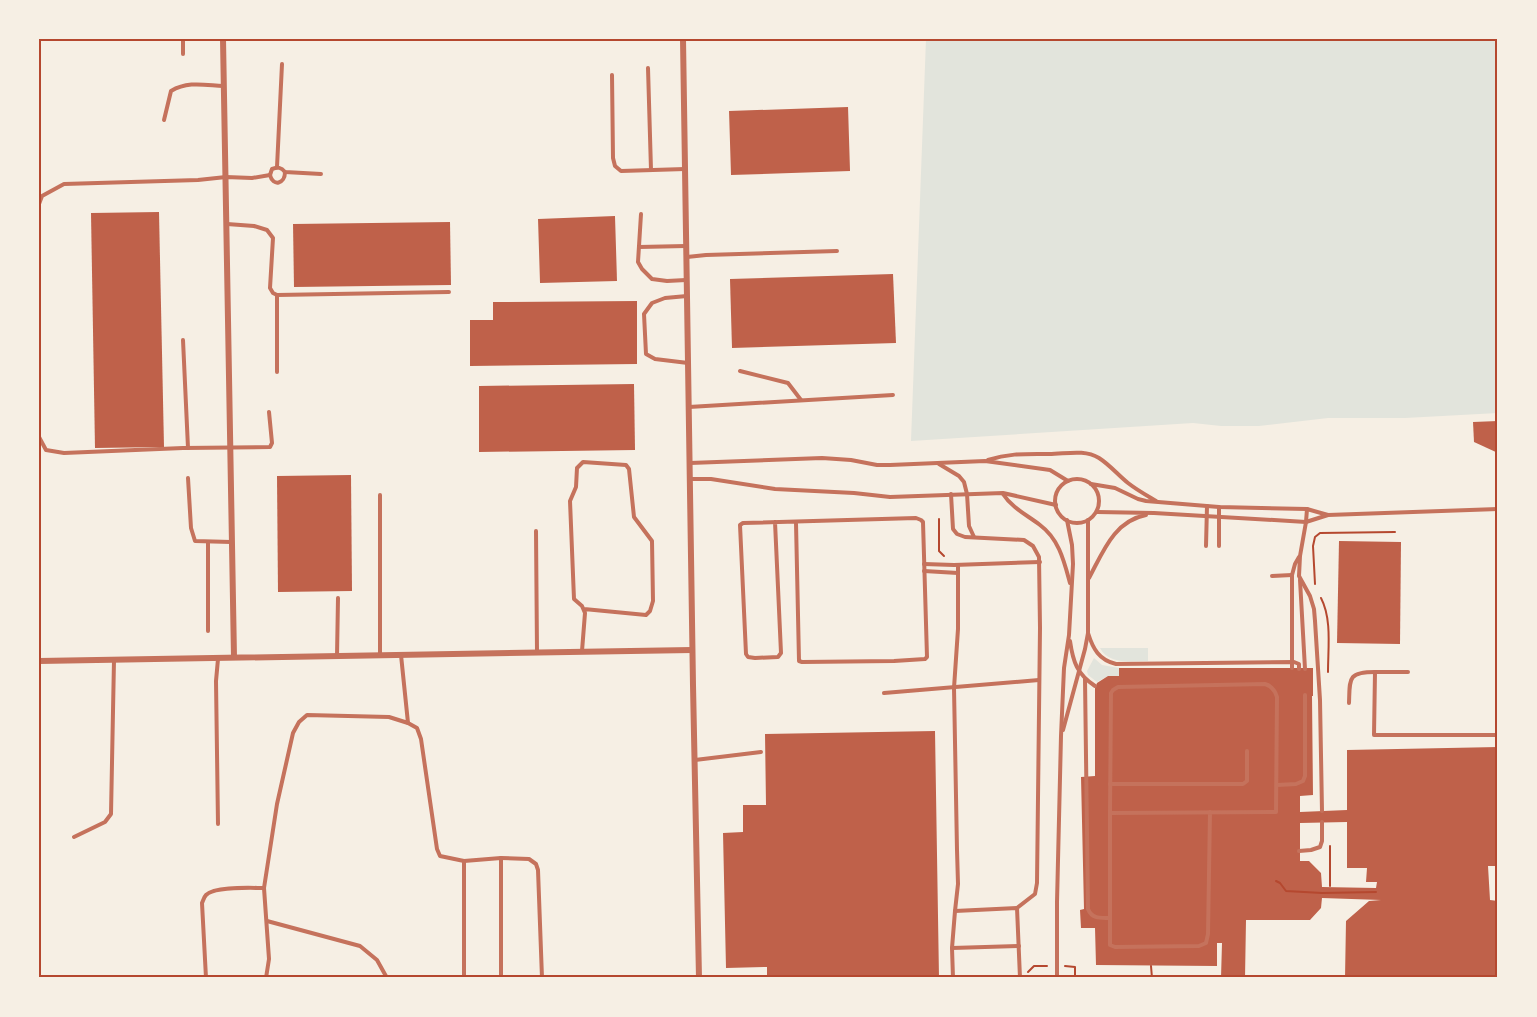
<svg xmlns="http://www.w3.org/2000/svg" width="1537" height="1017" font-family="'DM Sans',sans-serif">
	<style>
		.green { fill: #e2e4dc }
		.building { fill: #bf614a; fill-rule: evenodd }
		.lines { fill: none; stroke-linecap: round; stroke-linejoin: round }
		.path { stroke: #b5482f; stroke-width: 2 }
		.service { stroke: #c5725c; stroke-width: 4 }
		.minor { stroke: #c5725c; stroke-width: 6 }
		.neatline { fill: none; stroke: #b5482f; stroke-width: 2 }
	</style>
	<rect width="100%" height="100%" fill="#f6efe4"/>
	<g class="green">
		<polygon points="926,39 1498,39 1498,413 1405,418 1328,418 1259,426 1221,426 1193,423 911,441"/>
		<path d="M1100,648H1148V661C1131,661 1109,665 1100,648Z"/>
		<polygon points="1094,658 1102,665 1119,668 1119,676 1108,676 1097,682 1088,675 1087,671"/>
	</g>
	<g class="building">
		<polygon points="848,107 850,171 731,175 729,111"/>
		<polygon points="159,212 164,447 95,448 91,213"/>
		<polygon points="615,216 617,281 540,283 538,219"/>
		<polygon points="450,222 451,285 294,287 293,224"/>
		<polygon points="893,274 896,343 732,348 730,279"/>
		<polygon points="637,301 637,364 470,366 470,320 493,320 493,302"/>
		<polygon points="634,384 635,450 479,452 479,386"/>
		<polygon points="1498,421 1498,453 1474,442 1473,422"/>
		<polygon points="351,475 352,591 278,592 277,476"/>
		<polygon points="1339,541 1401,542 1400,644 1337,643"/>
		<path d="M1119,668H1313V696H1312L1313,795L1300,796V812L1347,810V750L1498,747V866H1488L1490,900L1498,901V978H1345L1346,921L1369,901L1381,900L1322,898L1321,908L1310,920H1246L1245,978H1221L1222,943H1217V966L1096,965L1095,928H1081L1080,910L1084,909L1081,777L1095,776V688L1097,683L1108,676H1119ZM1347,822V868H1367L1366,882H1377L1376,888L1322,887L1321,873L1309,861H1300V823Z"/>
		<polygon points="935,731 939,978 767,978 767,967 726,968 723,833 743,832 743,805 766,805 765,734"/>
	</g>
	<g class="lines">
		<g class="path">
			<polyline points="939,519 939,551 944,556"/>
			<polyline points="1315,584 1313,546 1315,537 1320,533 1395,532"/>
			<path d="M1321,598C1332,619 1328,648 1328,672"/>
			<polyline points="1276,881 1280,883 1286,891 1322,893 1376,892"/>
			<polyline points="1330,886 1330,846"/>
			<polyline points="1065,966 1075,967 1075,976 1081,978"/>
			<polyline points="1151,966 1152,978"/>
			<polyline points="1028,972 1034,966 1047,966"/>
			<polyline points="1155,978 1221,977"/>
		</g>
		<g class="service">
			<polyline points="183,39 183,54"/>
			<polyline points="648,68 651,170"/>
			<polyline points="612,75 613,158 615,166 621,171 685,169"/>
			<path d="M164,120L171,91C188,81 204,85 223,86"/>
			<polyline points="277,167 282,64"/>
			<path d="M270,175C273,187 285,184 285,172"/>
			<path d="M39,204L42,196L64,184L198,180L226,177L252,178L270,175L272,169C278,167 281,167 285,172L321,174"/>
			<polyline points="641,214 638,262 642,269 652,279 667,281 686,280"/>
			<polyline points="227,224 254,226 267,230 273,238 270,288 273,293 277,295 449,292"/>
			<polyline points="639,247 686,246"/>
			<polyline points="687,257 706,255 837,251"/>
			<polyline points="687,296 665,298 652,303 644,314 646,354 655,359 688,363"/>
			<polyline points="183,340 188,448"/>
			<polyline points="740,371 788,383 801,400"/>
			<polyline points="277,372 277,295"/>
			<polyline points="689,407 893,395"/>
			<polyline points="39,437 46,450 64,453 183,448 270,447 272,443 269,412"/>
			<path d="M988,460C1009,453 1026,454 1049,454C1066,454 1084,449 1099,458C1110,465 1118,475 1128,483C1137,490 1146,495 1156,501"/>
			<polyline points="690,463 822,458 851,460 877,465 890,465 985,461 1050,470 1068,481"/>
			<polyline points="939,464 959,476 964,482 967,494 969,526 974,537"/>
			<polyline points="188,478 191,528 195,541 231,542"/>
			<polyline points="690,479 711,479 775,489 854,493 890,497 1003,493 1056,505"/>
			<circle cx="1077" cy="501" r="22"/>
			<polyline points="1091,484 1115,488 1138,499 1146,501 1219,507 1307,509 1328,515"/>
			<polyline points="951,494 953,529 957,534 965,537 1024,540 1033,546 1039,557 1040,628 1037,883 1035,894 1017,908"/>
			<path d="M1003,494C1012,508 1027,515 1040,525C1059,539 1064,561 1070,583"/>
			<polyline points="380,495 380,655"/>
			<polyline points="1307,509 1306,522 1300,556 1299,576 1310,596 1314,609 1315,621 1320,700 1322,811"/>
			<polyline points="1097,512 1154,513 1306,522 1328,515 1498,509"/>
			<path d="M775,522L781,653L778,657L755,658L748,657L746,654L740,525L743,523C800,521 858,520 916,518L921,520L923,522L927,657L925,659L894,661L802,662L799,661L796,523"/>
			<polyline points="536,531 537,652"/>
			<polyline points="1206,546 1207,506"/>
			<polyline points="1219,546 1219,507"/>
			<polyline points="924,564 954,565 1040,562"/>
			<polyline points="958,565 958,629 954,688 957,850 958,884 955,911 1017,908 1020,978"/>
			<polyline points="924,571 958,573"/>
			<polyline points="1272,576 1292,575"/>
			<path d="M1089,578C1103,552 1114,521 1146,515"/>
			<polyline points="1300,580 1305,669"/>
			<polyline points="208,631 208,542"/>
			<path d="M1088,633C1093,649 1099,660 1116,664L1294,662L1299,664V669"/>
			<path d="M1070,641C1073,662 1077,674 1095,686"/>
			<polyline points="582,651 585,613 582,606 574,599 570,501 576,487 577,468 583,462 626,465 629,469 634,517 652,541 653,601 650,611 646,615 584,609"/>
			<polyline points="337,656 338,598"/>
			<polyline points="218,659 216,681 218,824"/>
			<polyline points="1292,668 1292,575 1295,564 1299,557"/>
			<polyline points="1408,672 1375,672 1374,735 1498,735"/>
			<path d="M1085,679L1088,909C1092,919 1100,918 1109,918"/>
			<polyline points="884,693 1039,680"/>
			<path d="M1349,703C1350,679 1347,672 1375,672"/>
			<polyline points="408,723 417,728 421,739 437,849 440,856 464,861 501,858 501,978"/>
			<polyline points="1063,730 1085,649 1088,633 1088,520"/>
			<polyline points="695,760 761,752"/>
			<polyline points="1110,784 1243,784 1247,781 1247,751"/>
			<polyline points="1277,785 1296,784 1303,781 1305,776 1305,695"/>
			<path d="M1110,813L1111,693L1113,690L1118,687L1265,684C1272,686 1275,690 1277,697L1276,812L1110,813V945L1115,947L1199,946L1206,943L1208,934L1210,812"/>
			<polyline points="74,837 105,822 111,814 114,660"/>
			<polyline points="1299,851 1311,850 1320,847 1322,841 1322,822"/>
			<polyline points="501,858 529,859 536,864 538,870 542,978"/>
			<polyline points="267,921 360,946 377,960 387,978"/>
			<polyline points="952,948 1019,946"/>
			<path d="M206,978L202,903C203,901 204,897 206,895C215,886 251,888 264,888"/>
			<polyline points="266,978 269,959 264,888 277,804 293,733 299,722 307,715 389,717 408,723 401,655"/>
			<polyline points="464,978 464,861"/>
			<polyline points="953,978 952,948 955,911"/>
			<polyline points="1057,978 1057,902 1061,736 1064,668 1069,635 1073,564 1072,545 1067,520"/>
		</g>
		<g class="minor">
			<polyline points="223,39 234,657"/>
			<polyline points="683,39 693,685 699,978"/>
			<polyline points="39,661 692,650"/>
		</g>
	</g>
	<rect width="1537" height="1017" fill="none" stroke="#f6efe4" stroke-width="81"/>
	<rect x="40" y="40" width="1456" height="936" class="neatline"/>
</svg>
